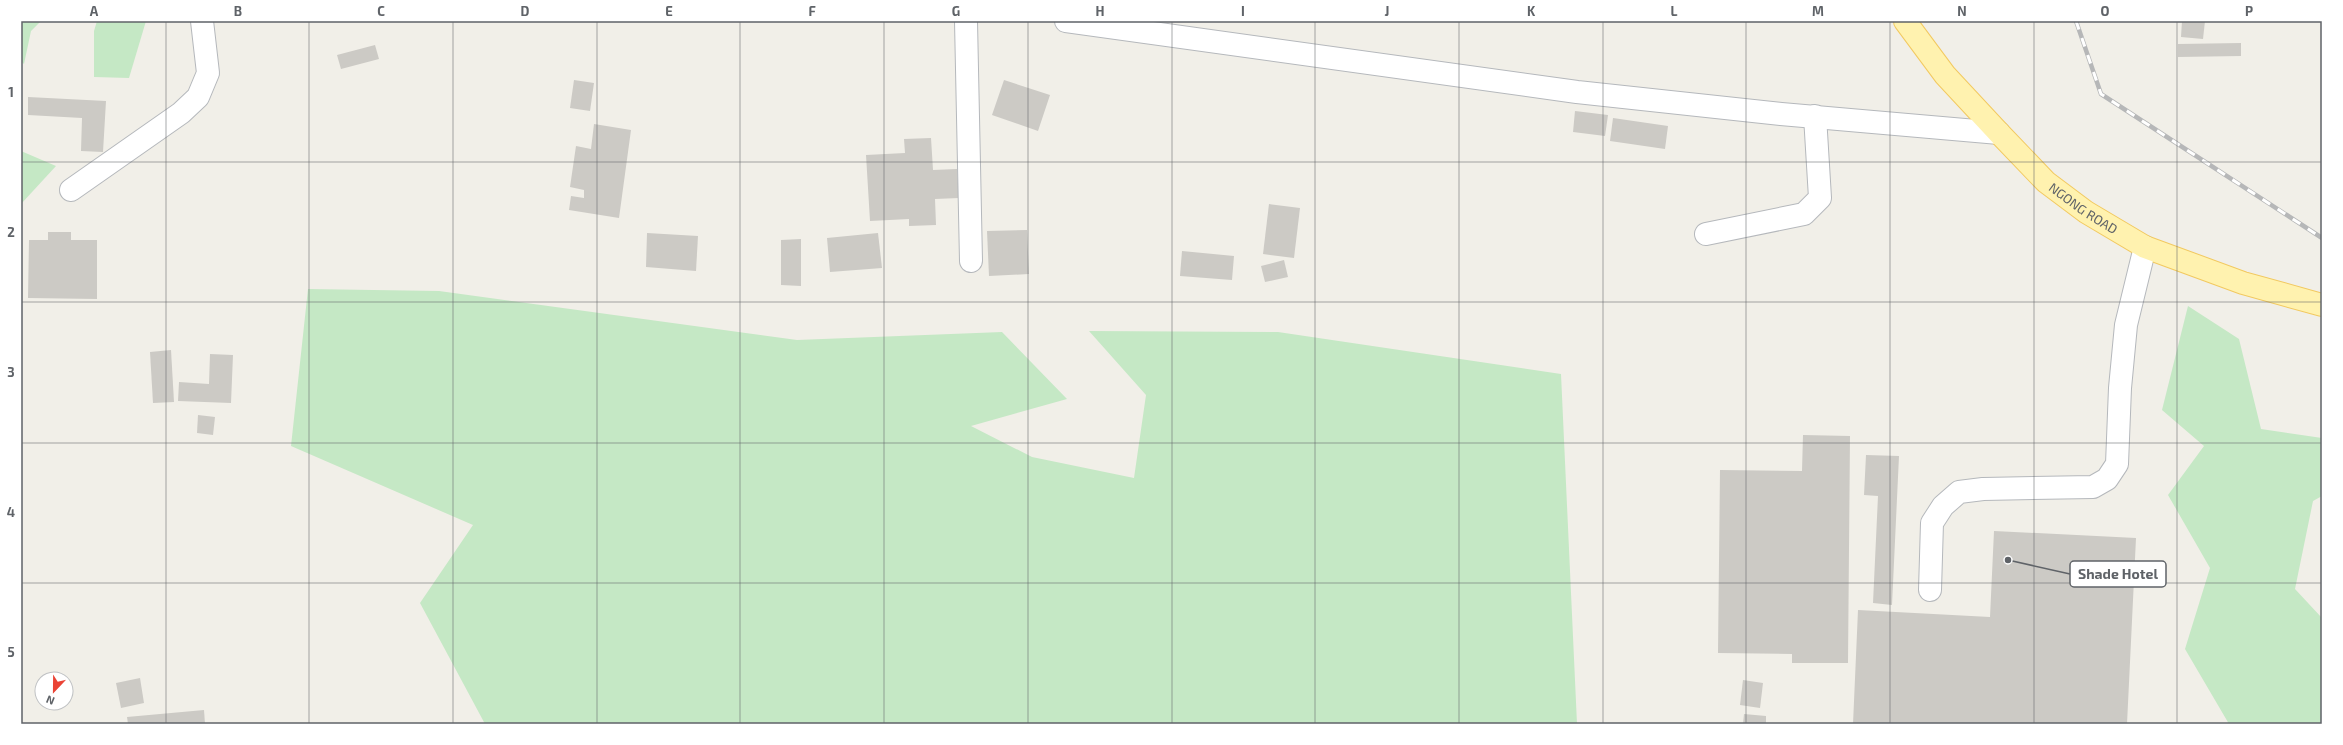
<svg xmlns="http://www.w3.org/2000/svg" width="2343" height="745" font-family="'Exo 2',sans-serif">
	<style>
		.green { fill: #c5e8c5 }
		.building { fill: #cccac5 }
		.lines { fill: none; stroke-linecap: round; stroke-linejoin: round }
		.minor-casing { stroke: #b5b8bc; stroke-width: 24 }
		.major-casing { stroke: #f2c960; stroke-width: 24 }
		.minor { stroke: #fff; stroke-width: 22 }
		.major { stroke: #fff2af; stroke-width: 22 }
		.rail-casing { stroke: #b6b7b8; stroke-width: 4.5 }
		.rail { stroke: #fff; stroke-width: 3; stroke-dasharray: 9; stroke-linecap: butt }
		.grid { fill: none; stroke: #5f6368; stroke-width: 1; stroke-opacity: 0.55 }
		.labels { text-anchor: middle; stroke-width: 4; stroke-linejoin: round; paint-order: stroke }
		.street-label { font-size: 13px; fill: #5f6368; stroke: #fff }
		.leader { fill: none; stroke: #5f6368; stroke-width: 1.5 }
		.callout-dot { fill: #5f6368; stroke: #fff; stroke-width: 1.5 }
		.callout { fill: #fff; stroke: #5f6368; stroke-width: 1.5 }
		.callout-label { font-size: 14px; text-anchor: middle; font-weight: bold; fill: #5f6368 }
		.neatline { fill: none; stroke: #5f6368; stroke-width: 1.5 }
		.grid-label { font-size: 13px; text-anchor: middle; font-weight: bold; fill: #5f6368 }
	</style>
	<rect width="100%" height="100%" fill="#f1efe8"/>
	<g class="green">
		<polygon points="21,21 41,21 31,31 24,64 21,61"/>
		<polygon points="97,21 146,21 129,78 94,77 94,31"/>
		<polygon points="21,151 56,166 21,204"/>
		<polygon points="308,289 439,291 797,340 1002,332 1067,399 971,426 1032,457 1134,478 1146,395 1089,331 1278,332 1561,374 1577,724 485,724 420,603 473,525 291,446"/>
		<polygon points="2188,306 2239,339 2261,429 2322,438 2322,496 2313,501 2295,589 2322,618 2322,724 2229,724 2185,649 2210,568 2168,495 2204,446 2162,410"/>
	</g>
	<g class="building">
		<polygon points="2182,21 2205,21 2203,39 2181,37"/>
		<polygon points="2241,43 2241,56 2178,57 2178,44"/>
		<polygon points="375,45 379,59 341,69 337,55"/>
		<polygon points="574,80 594,83 590,111 570,108"/>
		<polygon points="1004,80 1050,95 1038,131 992,115"/>
		<polygon points="28,97 106,101 103,152 81,151 82,118 28,115"/>
		<polygon points="1575,111 1608,115 1605,136 1573,132"/>
		<polygon points="1613,118 1668,126 1665,149 1610,141"/>
		<polygon points="594,124 631,130 619,218 569,210 571,196 584,198 584,190 570,187 576,146 591,149"/>
		<polygon points="931,138 933,170 957,169 959,198 935,199 936,225 909,226 909,219 870,221 866,155 905,153 904,139"/>
		<polygon points="1269,204 1300,208 1294,258 1263,254"/>
		<polygon points="1027,230 1029,274 989,276 987,231"/>
		<polygon points="48,232 71,232 71,240 97,240 97,299 28,298 29,240 48,240"/>
		<polygon points="647,233 698,236 696,271 646,267"/>
		<polygon points="878,233 882,268 830,272 827,238"/>
		<polygon points="801,239 801,286 781,285 781,240"/>
		<polygon points="1182,251 1234,256 1232,280 1180,276"/>
		<polygon points="1284,260 1288,277 1265,282 1261,266"/>
		<polygon points="171,350 174,402 153,403 150,352"/>
		<polygon points="210,354 233,355 231,403 178,401 179,382 209,384"/>
		<polygon points="198,415 215,417 213,435 197,433"/>
		<polygon points="1803,435 1850,436 1848,663 1792,663 1792,654 1718,653 1720,470 1802,471"/>
		<polygon points="1866,455 1899,456 1892,605 1873,603 1878,496 1864,495"/>
		<polygon points="1994,531 2136,538 2127,724 1853,724 1858,610 1990,617"/>
		<polygon points="140,678 144,703 121,708 116,683"/>
		<polygon points="1743,680 1763,683 1760,708 1740,705"/>
		<polygon points="204,710 205,724 128,724 127,717"/>
		<polygon points="1744,714 1766,716 1766,724 1743,724"/>
	</g>
	<g class="lines">
		<g class="minor-casing">
			<g id="minor">
				<polyline points="966,21 971,261"/>
				<polyline points="1066,21 1577,92 1781,114 1999,133"/>
				<polyline points="71,190 181,113 198,97 208,73 202,21"/>
				<polyline points="1706,234 1804,214 1820,198 1815,116"/>
				<polyline points="1930,590 1932,523 1943,506 1959,492 1983,489 2093,487 2107,479 2117,464 2120,388 2126,325 2145,247"/>
			</g>
		</g>
		<g class="major-casing">
			<g id="major">
				<path id="s1" d="M1905,21L1945,75L1999,133L2046,182L2086,212L2145,247L2243,283L2322,305"/>
			</g>
		</g>
		<use href="#minor" class="minor"/>
		<use href="#major" class="major"/>
		<g class="rail-casing">
			<polyline id="rail" points="2076,21 2101,94 2322,238"/>
		</g>
		<use href="#rail" class="rail"/>
	</g>
	<path class="grid" d="M166,21V724M309,21V724M453,21V724M597,21V724M740,21V724M884,21V724M1028,21V724M1172,21V724M1315,21V724M1459,21V724M1603,21V724M1746,21V724M1890,21V724M2034,21V724M2177,21V724M21,162H2322M21,302H2322M21,443H2322M21,583H2322"/>
	<g class="labels">
		<g class="street-label">
			<text dy="5" stroke="none"><textPath href="#s1" startOffset="260">NGONG ROAD</textPath></text>
		</g>
	</g>
	<path class="leader" d="M2008 560L2070 574"/>
	<circle class="callout-dot" cx="2008" cy="560" r="4"/>
	<rect class="callout" x="2070" y="561" width="96" height="26" rx="4"/>
	<g class="callout-label">
		<text x="2118" y="579">Shade Hotel</text>
	</g>
	<rect width="2343" height="745" fill="none" stroke="#ffffff" stroke-width="44"/>
	<g transform="translate(54 691) rotate(202)"><circle r="19" fill="#ffffff" stroke="#bfc1c3"/>
	<path d="M0-3L7 15L0 10L-7 15Z" fill="#ea4335"/>
	<text y="-6" font-size="11" font-weight="bold" text-anchor="middle" fill="#5f6368">N</text>
	</g>
	<rect x="22" y="22" width="2299" height="701" class="neatline"/>
	<g class="grid-label">
		<text x="94" y="16">A</text>
		<text x="238" y="16">B</text>
		<text x="381" y="16">C</text>
		<text x="525" y="16">D</text>
		<text x="669" y="16">E</text>
		<text x="812" y="16">F</text>
		<text x="956" y="16">G</text>
		<text x="1100" y="16">H</text>
		<text x="1243" y="16">I</text>
		<text x="1387" y="16">J</text>
		<text x="1531" y="16">K</text>
		<text x="1674" y="16">L</text>
		<text x="1818" y="16">M</text>
		<text x="1962" y="16">N</text>
		<text x="2105" y="16">O</text>
		<text x="2249" y="16">P</text>
		<text x="11" y="97">1</text>
		<text x="11" y="237">2</text>
		<text x="11" y="377">3</text>
		<text x="11" y="517">4</text>
		<text x="11" y="657">5</text>
	</g>
</svg>
